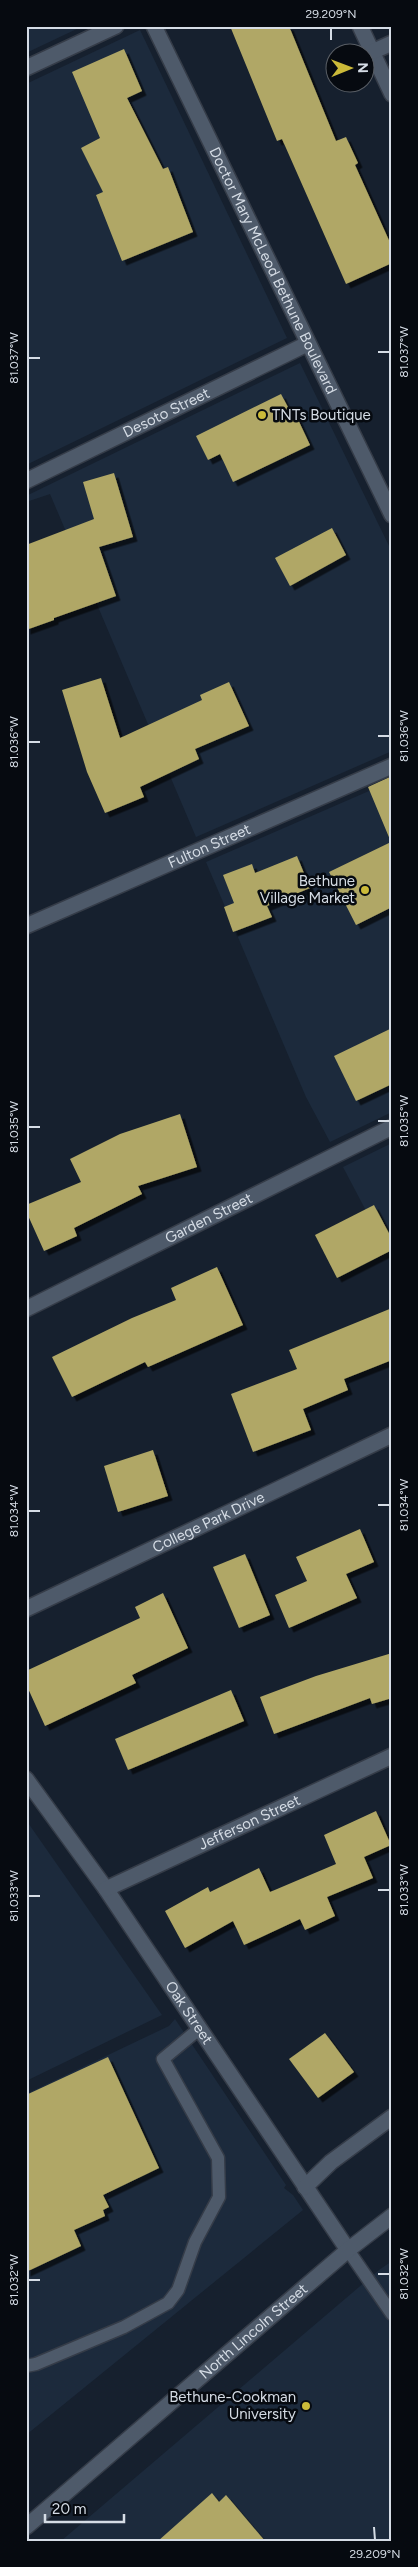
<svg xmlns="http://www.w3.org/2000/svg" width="418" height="2567" font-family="Figtree,sans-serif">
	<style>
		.built { fill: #1c2a3c }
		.building { fill: #b0a766; filter: url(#shadow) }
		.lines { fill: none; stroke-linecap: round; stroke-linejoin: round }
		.lane-casing { stroke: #353c48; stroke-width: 15 }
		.street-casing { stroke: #353c48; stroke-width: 18 }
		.secondary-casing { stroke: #353c48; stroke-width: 18 }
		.lane { stroke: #4e5a6a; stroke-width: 12 }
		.street { stroke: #4e5a6a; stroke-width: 15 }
		.secondary { stroke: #4e5a6a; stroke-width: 15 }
		.ticks { fill: none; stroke: #d5dce5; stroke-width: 2 }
		.poi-dot { fill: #cbba39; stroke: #060a10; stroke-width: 2 }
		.labels { text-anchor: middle; stroke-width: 5; stroke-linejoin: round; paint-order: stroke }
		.street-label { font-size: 15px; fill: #d5dce5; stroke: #060a10 }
		.poi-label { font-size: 15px; fill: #d5dce5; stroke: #060a10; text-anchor: end }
		.neatline { fill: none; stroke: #d5dce5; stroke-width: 2 }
		.ticks-label { font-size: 12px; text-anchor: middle; fill: #d5dce5 }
	</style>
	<defs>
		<filter id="shadow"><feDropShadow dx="4.5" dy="4.5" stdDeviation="0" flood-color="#0009"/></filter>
	</defs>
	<rect width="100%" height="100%" fill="#16202e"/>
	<g class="built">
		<polygon points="26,26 83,26 26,53"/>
		<polygon points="140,30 287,338 26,465 26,84"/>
		<polygon points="300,363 392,552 392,751 196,837 50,494 26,502 26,496"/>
		<polygon points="392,781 392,1112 330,1142 306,1097 206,862"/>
		<polygon points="392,1143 392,1260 343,1167"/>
		<polygon points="26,1820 162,2015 26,2081"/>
		<polygon points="175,2019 286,2185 284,2188 293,2195 303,2210 26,2435 26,2094 169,2026"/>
		<polygon points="392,2261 392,2541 61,2541 379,2270"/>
	</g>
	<g class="building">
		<polygon points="230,26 289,26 336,141 346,137 358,163 355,165 392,247 392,263 346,284 282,139 277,141"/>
		<polygon points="124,49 142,91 127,98 163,169 168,167 193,232 122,261 96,195 103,192 81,148 100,138 72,72"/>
		<polygon points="281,394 291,413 294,411 310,445 233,482 220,454 208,460 196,436"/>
		<polygon points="114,473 133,537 99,547 116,596 54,618 54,620 26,630 26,545 94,519 83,482"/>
		<polygon points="332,528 346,555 290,586 275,558"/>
		<polygon points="101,678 120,738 202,700 200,695 229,682 249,726 195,749 199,759 140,787 144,797 105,813 87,772 62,690"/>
		<polygon points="392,776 392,907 356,925 329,872 391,842 368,787"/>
		<polygon points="297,856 310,888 267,906 272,917 233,932 224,907 234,903 223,875 252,864 255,873"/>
		<polygon points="392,1028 392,1084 356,1101 334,1056"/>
		<polygon points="180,1114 197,1167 138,1186 142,1194 74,1228 77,1236 44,1251 26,1211 26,1205 81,1182 70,1159 120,1134"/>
		<polygon points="374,1205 392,1239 392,1250 337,1278 315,1235"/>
		<polygon points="217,1267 243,1325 148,1367 145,1362 72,1397 52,1357 132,1318 176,1300 171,1288"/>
		<polygon points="392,1308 392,1360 344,1379 348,1390 303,1409 311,1430 253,1452 231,1394 297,1369 289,1350"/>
		<polygon points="153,1450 168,1496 118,1512 104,1466"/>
		<polygon points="360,1529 374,1562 346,1574 357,1598 289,1628 275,1595 307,1581 296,1557"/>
		<polygon points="245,1554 270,1615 239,1628 213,1567"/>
		<polygon points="163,1593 188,1648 132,1675 136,1683 45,1726 26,1684 26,1671 140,1618 135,1607"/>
		<polygon points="392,1653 392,1698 372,1704 370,1698 274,1734 260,1697 316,1676"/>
		<polygon points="231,1690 244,1721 128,1770 115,1739"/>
		<polygon points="376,1811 391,1845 364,1857 373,1878 327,1897 335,1916 305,1930 300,1919 244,1945 233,1921 185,1948 165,1911 208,1887 210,1892 259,1868 270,1892 336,1864 324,1835"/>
		<polygon points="325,2033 354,2072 318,2098 289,2059"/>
		<polygon points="108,2057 159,2168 103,2195 109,2207 103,2210 105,2216 74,2230 81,2246 26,2272 26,2095"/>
		<polygon points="212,2493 219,2502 226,2495 265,2541 158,2541"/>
	</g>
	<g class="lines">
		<g class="lane-casing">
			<g id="lane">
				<polyline points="348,2250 392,2314"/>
				<polyline points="26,2366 36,2364 124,2327 168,2303 178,2290 195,2242 219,2197 218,2158 163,2059 199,2029"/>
			</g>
		</g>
		<g class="street-casing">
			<g id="street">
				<polyline points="360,26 392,94"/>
				<polyline points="372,52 392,43"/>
				<polyline points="26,68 116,26"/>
				<path id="s1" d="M26,481L307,344"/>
				<path id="s2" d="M26,926L392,766"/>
				<path id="s3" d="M26,1309L392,1127"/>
				<path id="s4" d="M26,1609L392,1435"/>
				<path id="s5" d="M26,1779L106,1889L348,2250"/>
				<path id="s6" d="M106,1889L392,1756"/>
				<polyline points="305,2187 331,2162 392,2117"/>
			</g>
		</g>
		<g class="secondary-casing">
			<g id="secondary">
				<path id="s7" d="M154,26L392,515"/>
				<path id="s8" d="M26,2527L348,2250L392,2216"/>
			</g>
		</g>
		<use href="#lane" class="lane"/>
		<use href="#street" class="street"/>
		<use href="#secondary" class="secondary"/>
	</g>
	<path class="ticks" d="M331,28V40M378,352H390M28,358H40M378,736H390M28,742H40M378,1121H390M28,1127H40M378,1505H390M28,1511H40M378,1890H390M28,1896H40M378,2274H390M28,2280H40M374,2527L375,2540"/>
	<g class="poi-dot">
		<circle cx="262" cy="415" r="5"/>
		<circle cx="365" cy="890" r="5"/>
		<circle cx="306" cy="2406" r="5"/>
	</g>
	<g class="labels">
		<g class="street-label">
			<text dy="5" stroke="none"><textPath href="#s7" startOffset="272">Doctor Mary McLeod Bethune Boulevard</textPath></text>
			<text dy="5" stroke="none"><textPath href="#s1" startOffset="156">Desoto Street</textPath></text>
			<text dy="5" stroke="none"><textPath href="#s2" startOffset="200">Fulton Street</textPath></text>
			<text dy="5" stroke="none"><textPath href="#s3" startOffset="204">Garden Street</textPath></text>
			<text dy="5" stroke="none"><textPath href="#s4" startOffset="202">College Park Drive</textPath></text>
			<text dy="5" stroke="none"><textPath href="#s6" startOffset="158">Jefferson Street</textPath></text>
			<text dy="5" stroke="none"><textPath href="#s5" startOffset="285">Oak Street</textPath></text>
			<text dy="5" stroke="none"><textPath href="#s8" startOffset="300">North Lincoln Street</textPath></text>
		</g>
		<g class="poi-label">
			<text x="272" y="420" text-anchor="start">TNTs Boutique</text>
			<text x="355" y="886">Bethune<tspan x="355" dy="17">Village Market</tspan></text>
			<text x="296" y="2402">Bethune-Cookman<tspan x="296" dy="17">University</tspan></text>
		</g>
	</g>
	<rect width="418" height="2567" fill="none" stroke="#060a10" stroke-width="55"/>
	<g transform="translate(350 68) rotate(89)"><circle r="24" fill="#060a10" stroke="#595e65"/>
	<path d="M0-4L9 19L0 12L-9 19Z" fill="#cbba39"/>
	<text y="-8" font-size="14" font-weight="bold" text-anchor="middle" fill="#d5dce5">N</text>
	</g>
	<path d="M45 2514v8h79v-8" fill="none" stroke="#d5dce5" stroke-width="2.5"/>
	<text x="52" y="2514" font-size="15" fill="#d5dce5" stroke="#060a10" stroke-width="4" paint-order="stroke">20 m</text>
	<rect x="28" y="28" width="362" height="2512" class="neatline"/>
	<g class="ticks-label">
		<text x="331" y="18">29.209°N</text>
		<text transform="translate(404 352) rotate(-90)" y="4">81.037°W</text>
		<text transform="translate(14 358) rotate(-90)" y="4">81.037°W</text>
		<text transform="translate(404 736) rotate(-90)" y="4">81.036°W</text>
		<text transform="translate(14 742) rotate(-90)" y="4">81.036°W</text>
		<text transform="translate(404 1121) rotate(-90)" y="4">81.035°W</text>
		<text transform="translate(14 1127) rotate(-90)" y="4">81.035°W</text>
		<text transform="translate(404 1505) rotate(-90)" y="4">81.034°W</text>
		<text transform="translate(14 1511) rotate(-90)" y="4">81.034°W</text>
		<text transform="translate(404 1890) rotate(-90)" y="4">81.033°W</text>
		<text transform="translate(14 1896) rotate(-90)" y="4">81.033°W</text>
		<text transform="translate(404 2274) rotate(-90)" y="4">81.032°W</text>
		<text transform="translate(14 2280) rotate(-90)" y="4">81.032°W</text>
		<text x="375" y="2558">29.209°N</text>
	</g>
</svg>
